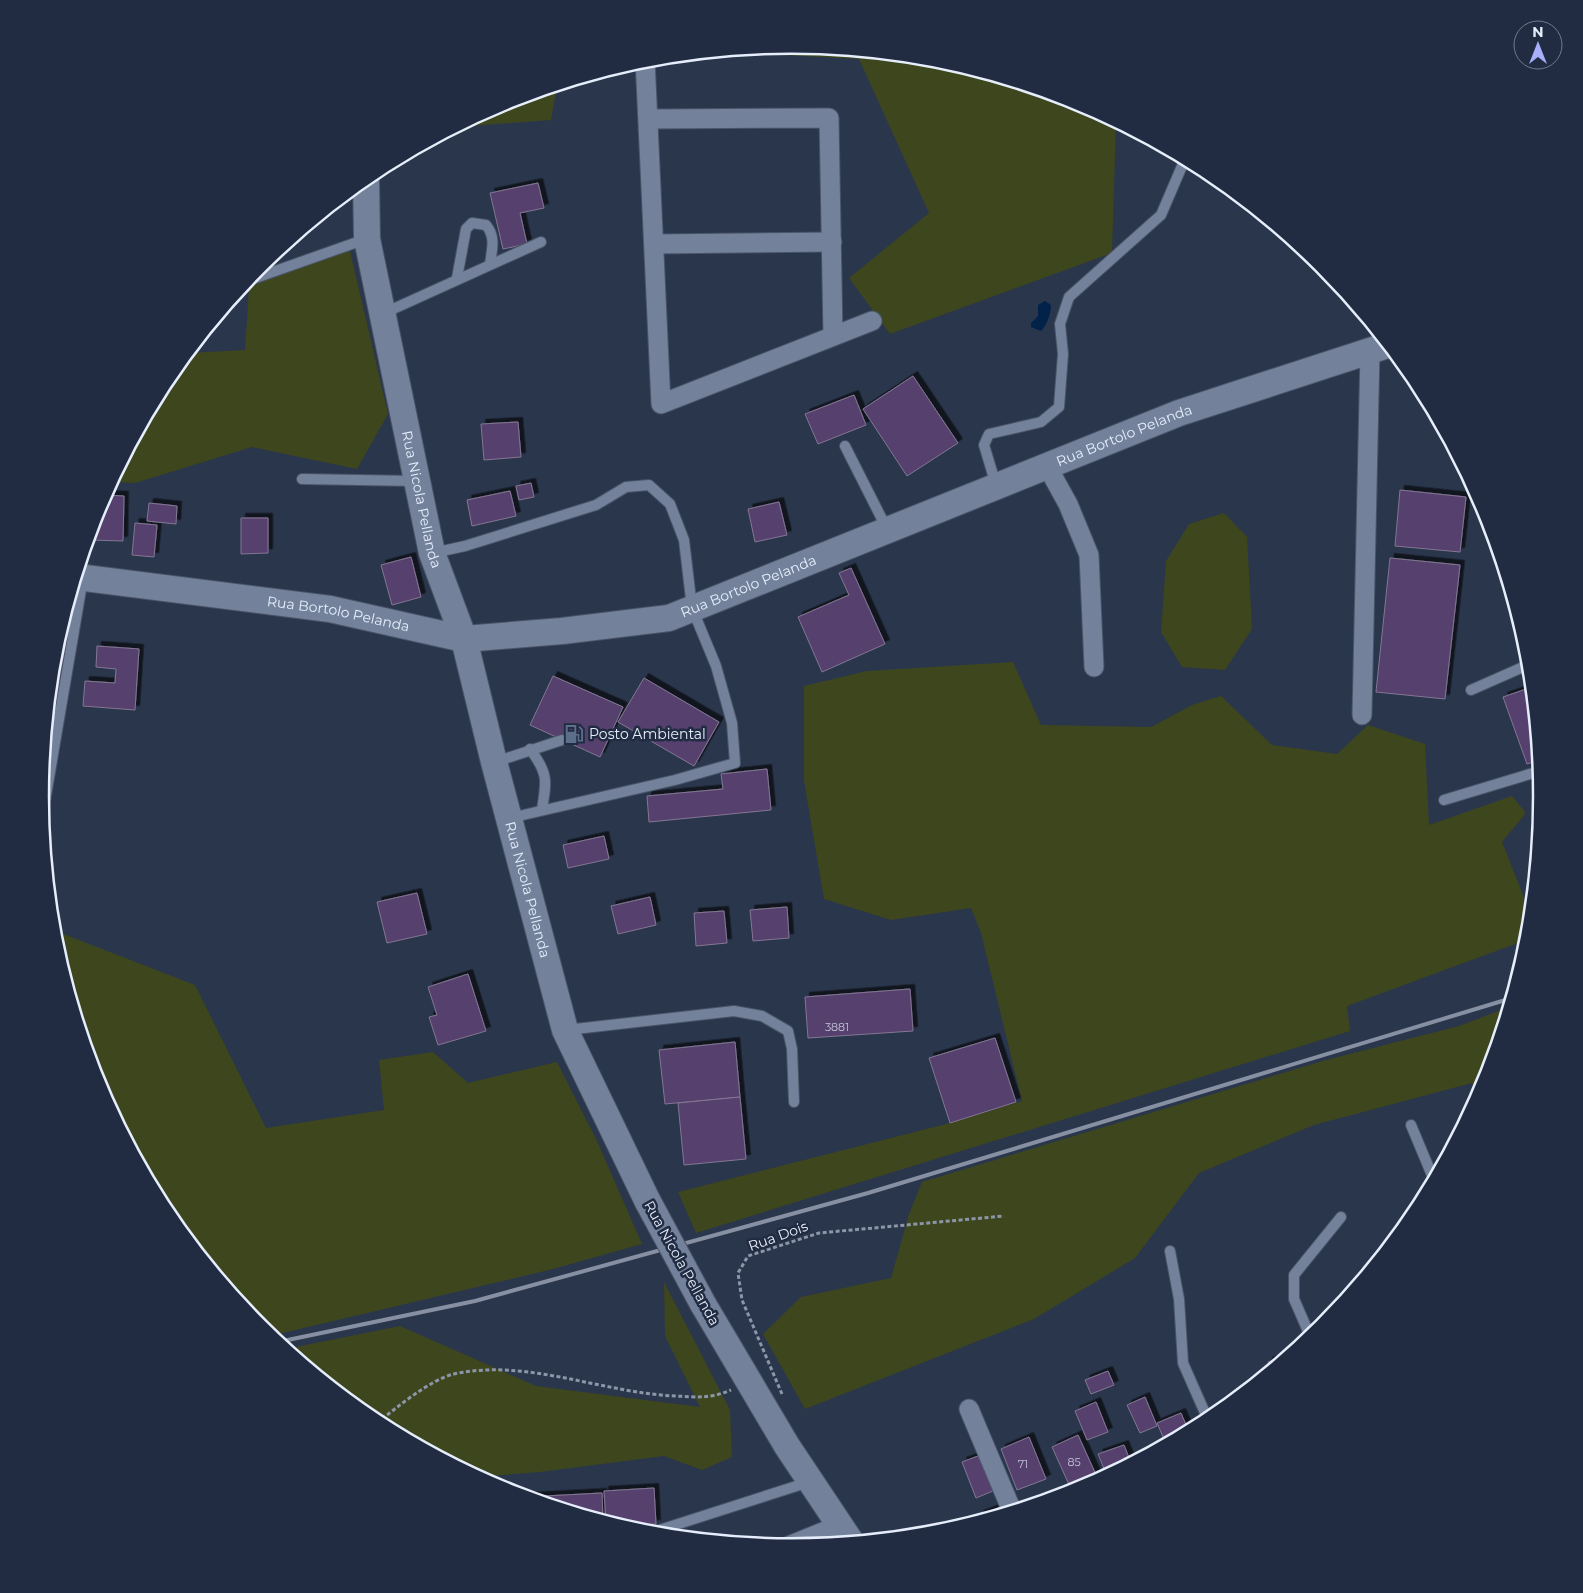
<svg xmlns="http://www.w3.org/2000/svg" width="1583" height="1593" font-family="Montserrat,sans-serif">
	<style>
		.green { fill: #3e461e }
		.water { fill: #022249 }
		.building { fill: #563f6e; stroke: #837792; filter: url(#shadow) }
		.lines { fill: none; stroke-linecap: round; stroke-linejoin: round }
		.lane-casing { stroke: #4a5467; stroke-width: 12 }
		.street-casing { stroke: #4a5467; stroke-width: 21 }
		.secondary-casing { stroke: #4a5467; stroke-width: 28 }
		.path { stroke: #8c96a8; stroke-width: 3; stroke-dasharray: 4 2.5; stroke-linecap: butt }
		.lane { stroke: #73819b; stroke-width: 10 }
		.street { stroke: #73819b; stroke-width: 19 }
		.secondary { stroke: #73819b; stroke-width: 26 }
		.rail { stroke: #8690a2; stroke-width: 4 }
		.secondary-bridge-casing { stroke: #4a5467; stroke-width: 28; stroke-linecap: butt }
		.secondary-bridge { stroke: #73819b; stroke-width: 26 }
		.labels { text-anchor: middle; stroke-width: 5; stroke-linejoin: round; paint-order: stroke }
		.number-label { font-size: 11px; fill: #c2c2d8 }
		.street-label { font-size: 14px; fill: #e6eefc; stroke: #212c42 }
		.poi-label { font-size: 14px; fill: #e6eefc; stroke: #212c42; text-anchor: start }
		.rim { fill: none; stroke: #e6eefc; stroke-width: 2.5 }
	</style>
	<defs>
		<filter id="shadow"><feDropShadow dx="4.5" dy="-4.5" stdDeviation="0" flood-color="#0009"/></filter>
	</defs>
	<rect width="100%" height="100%" fill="#2a364c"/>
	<g class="green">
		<polygon points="792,45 938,59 1079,102 1116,122 1112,253 890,334 849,278 929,213 859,59 724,52"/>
		<polygon points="557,86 551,120 457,127 504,102"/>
		<polygon points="349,247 388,414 357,469 252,447 135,483 112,482 167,379 188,353 245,350 249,287"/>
		<polygon points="1224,513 1247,537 1252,629 1225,670 1182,667 1161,632 1166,561 1189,524"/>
		<polygon points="1013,662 1041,725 1151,727 1192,705 1221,696 1272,745 1337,754 1368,725 1425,744 1429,825 1512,796 1526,813 1502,842 1531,915 1529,939 1347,1006 1350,1031 696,1233 678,1192 950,1123 1022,1101 981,933 971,908 891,920 824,899 804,781 804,686 867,671"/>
		<polygon points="53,930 195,985 266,1128 384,1110 379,1060 433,1052 468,1083 557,1062 597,1141 642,1244 553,1269 270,1336 260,1328 166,1214 97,1084 54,943"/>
		<polygon points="1509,1007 1486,1084 1478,1098 1472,1083 1314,1125 1199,1173 1135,1258 1034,1319 805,1409 763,1334 801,1297 891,1278 909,1214 922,1182 1326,1060 1459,1026"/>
		<polygon points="664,1282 730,1410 732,1457 702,1470 664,1456 540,1472 479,1477 374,1421 286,1349 400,1326 536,1386 700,1407 665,1336"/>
	</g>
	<path class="water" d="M1045,301L1051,305C1051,313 1047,325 1041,331L1031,327V323L1038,316V305Z"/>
	<g class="building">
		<polygon points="538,183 544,208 520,213 527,244 503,249 490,193"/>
		<polygon points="913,376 958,443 907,476 863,409"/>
		<polygon points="854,395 866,425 818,444 805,414"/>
		<polygon points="518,422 521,457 484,460 481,424"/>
		<polygon points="531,483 534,497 519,500 516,486"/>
		<polygon points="1400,490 1466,497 1460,552 1395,546"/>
		<polygon points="510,491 516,516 472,526 467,500"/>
		<polygon points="105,495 124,496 123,541 91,540 91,528"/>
		<polygon points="779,502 787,535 755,542 748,509"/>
		<polygon points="149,503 177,506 176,524 147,521"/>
		<polygon points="241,518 268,518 268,553 241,554"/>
		<polygon points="135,523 157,525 154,557 132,555"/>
		<polygon points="411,557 421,597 392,605 381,565"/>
		<polygon points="1390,558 1460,565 1445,699 1376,692"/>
		<polygon points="851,568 885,644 822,672 798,617 849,595 839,573"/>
		<polygon points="57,640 66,642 60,688 51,687"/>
		<polygon points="97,646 139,649 135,710 83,706 85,681 115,683 116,669 96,667"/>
		<polygon points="553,676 623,707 600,757 530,725"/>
		<polygon points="644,678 719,722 694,766 618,722"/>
		<polygon points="1532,687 1539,760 1527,764 1503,697"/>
		<polygon points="767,769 771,810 649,822 647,796 723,789 721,774"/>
		<polygon points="604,836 609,859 568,868 563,845"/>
		<polygon points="417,893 427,934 387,943 377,902"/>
		<polygon points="650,897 656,925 618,934 611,906"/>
		<polygon points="787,907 789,938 753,941 750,910"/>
		<polygon points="724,911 727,943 696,946 694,913"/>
		<polygon points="468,974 486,1031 438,1045 429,1017 437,1015 428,987"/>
		<polygon points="910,989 913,1031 808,1038 805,997"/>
		<polygon points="995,1038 1016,1102 950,1123 929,1058"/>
		<polygon points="735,1042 740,1097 665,1104 659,1050"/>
		<polygon points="740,1097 746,1159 684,1165 678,1103"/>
		<polygon points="1294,1352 1272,1370 1268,1362"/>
		<polygon points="1108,1371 1114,1385 1091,1394 1085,1380"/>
		<polygon points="1145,1397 1157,1426 1140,1433 1127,1405"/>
		<polygon points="1096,1402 1108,1432 1087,1440 1075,1411"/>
		<polygon points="1181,1413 1189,1432 1166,1444 1157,1423"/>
		<polygon points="1078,1435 1097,1477 1071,1489 1052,1447"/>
		<polygon points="1029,1437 1046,1479 1017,1490 1001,1449"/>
		<polygon points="1124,1445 1131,1463 1107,1476 1098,1454"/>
		<polygon points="978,1456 993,1491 976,1498 962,1462"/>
		<polygon points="654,1488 656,1524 621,1526 606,1522 604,1491"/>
		<polygon points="602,1493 603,1521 527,1498 526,1497"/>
		<polygon points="1006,1505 1009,1512 981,1520 979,1515"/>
	</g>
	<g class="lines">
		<g class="lane-casing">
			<g id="lane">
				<path d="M457,278L466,229L472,223L486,225C496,237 492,249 490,264"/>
				<polyline points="247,281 366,239"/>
				<polyline points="382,314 541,242"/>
				<polyline points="845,446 887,529"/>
				<polyline points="302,479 415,481"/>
				<polyline points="996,485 984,445 989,434 1041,422 1059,407 1063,354 1060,324 1069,297 1161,215 1185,159"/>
				<polyline points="433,553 465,546 596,505 626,487 649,485 670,504 684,540 692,608 716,666 732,723 735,763 675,780 510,818"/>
				<polyline points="1471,690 1530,664"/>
				<path d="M530,749C548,773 547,780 542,809"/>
				<polyline points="495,762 562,740"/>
				<polyline points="1444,800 1540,771"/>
				<polyline points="42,819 83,578"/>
				<polyline points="566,1030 734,1011 762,1016 788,1031 792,1049 794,1102"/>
				<polyline points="1411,1125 1434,1180"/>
				<polyline points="1170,1251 1179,1299 1183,1363 1209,1422"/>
				<polyline points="1311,1338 1294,1299 1294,1275 1341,1217"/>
				<polyline points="647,1534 809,1482"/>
			</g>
		</g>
		<g class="street-casing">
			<g id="street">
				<polyline points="645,59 661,404 872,321"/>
				<polyline points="650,119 829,118 833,336"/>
				<polyline points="654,244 832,242"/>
				<polyline points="1047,466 1068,504 1089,555 1094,667"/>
				<polyline points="1362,715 1370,351"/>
				<polyline points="969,1409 1012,1511"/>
				<polyline points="786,1547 840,1525"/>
			</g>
		</g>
		<g class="secondary-casing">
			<g id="secondary">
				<path id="s1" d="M366,179L367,239L432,553L464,639L494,762L565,1030L647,1200"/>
				<path id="s2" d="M77,577L330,609L464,639L562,631L669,618L1179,413L1388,345"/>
				<polyline points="703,1304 787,1446 851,1542"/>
			</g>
		</g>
		<g class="path">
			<polyline points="782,1394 742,1300 738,1273 748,1256 819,1233 1004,1216"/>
			<path d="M377,1423C396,1408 431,1379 454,1374C526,1358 603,1393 675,1396C698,1397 709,1399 731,1390"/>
		</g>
		<use href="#lane" class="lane"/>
		<use href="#street" class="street"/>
		<use href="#secondary" class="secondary"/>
		<polyline class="rail" points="278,1342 475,1301 868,1193 1512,998"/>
		<g class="secondary-bridge-casing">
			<polyline id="secondary-bridge" points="647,1200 703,1304"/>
		</g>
		<use href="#secondary-bridge" class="secondary-bridge"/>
	</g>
	<defs>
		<g id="fuel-bare" transform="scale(1.5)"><path d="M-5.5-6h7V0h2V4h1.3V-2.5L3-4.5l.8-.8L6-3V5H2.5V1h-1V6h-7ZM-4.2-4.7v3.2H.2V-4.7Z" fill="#5c6f8a" stroke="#212c42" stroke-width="2.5" paint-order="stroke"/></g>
	</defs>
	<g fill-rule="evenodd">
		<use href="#fuel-bare" x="574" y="734"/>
	</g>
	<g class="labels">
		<g class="number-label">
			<text x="837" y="1031">3881</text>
			<text x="1074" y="1466">85</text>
			<text x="1023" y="1468">71</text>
		</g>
		<g class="street-label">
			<text dy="5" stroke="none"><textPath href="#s2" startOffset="1089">Rua Bortolo Pelanda</textPath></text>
			<text dy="5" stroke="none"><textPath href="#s1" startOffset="326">Rua Nicola Pellanda</textPath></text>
			<text dy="5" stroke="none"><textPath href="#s2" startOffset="684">Rua Bortolo Pelanda</textPath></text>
			<text dy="5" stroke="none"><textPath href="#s2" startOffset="264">Rua Bortolo Pelanda</textPath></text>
			<text dy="5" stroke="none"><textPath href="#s1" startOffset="731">Rua Nicola Pellanda</textPath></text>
			<text transform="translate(778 1236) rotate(-20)" y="5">Rua Dois</text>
			<text transform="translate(682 1263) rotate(61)" y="5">Rua Nicola Pellanda</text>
		</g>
		<g class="poi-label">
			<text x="589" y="739">Posto Ambiental</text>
		</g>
	</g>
	<path d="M0 0H1583V1593H0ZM49 796a742 742 0 1 1 1484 0a742 742 0 1 1-1484 0Z" fill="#212c42" fill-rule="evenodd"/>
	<path class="rim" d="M49 796a742 742 0 1 1 1484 0a742 742 0 1 1-1484 0Z"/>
	<g transform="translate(1538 45)"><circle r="24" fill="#212c42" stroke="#707a8c"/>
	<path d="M0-4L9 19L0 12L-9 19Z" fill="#a8b0fc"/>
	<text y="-8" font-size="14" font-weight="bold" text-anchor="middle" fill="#e6eefc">N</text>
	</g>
</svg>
